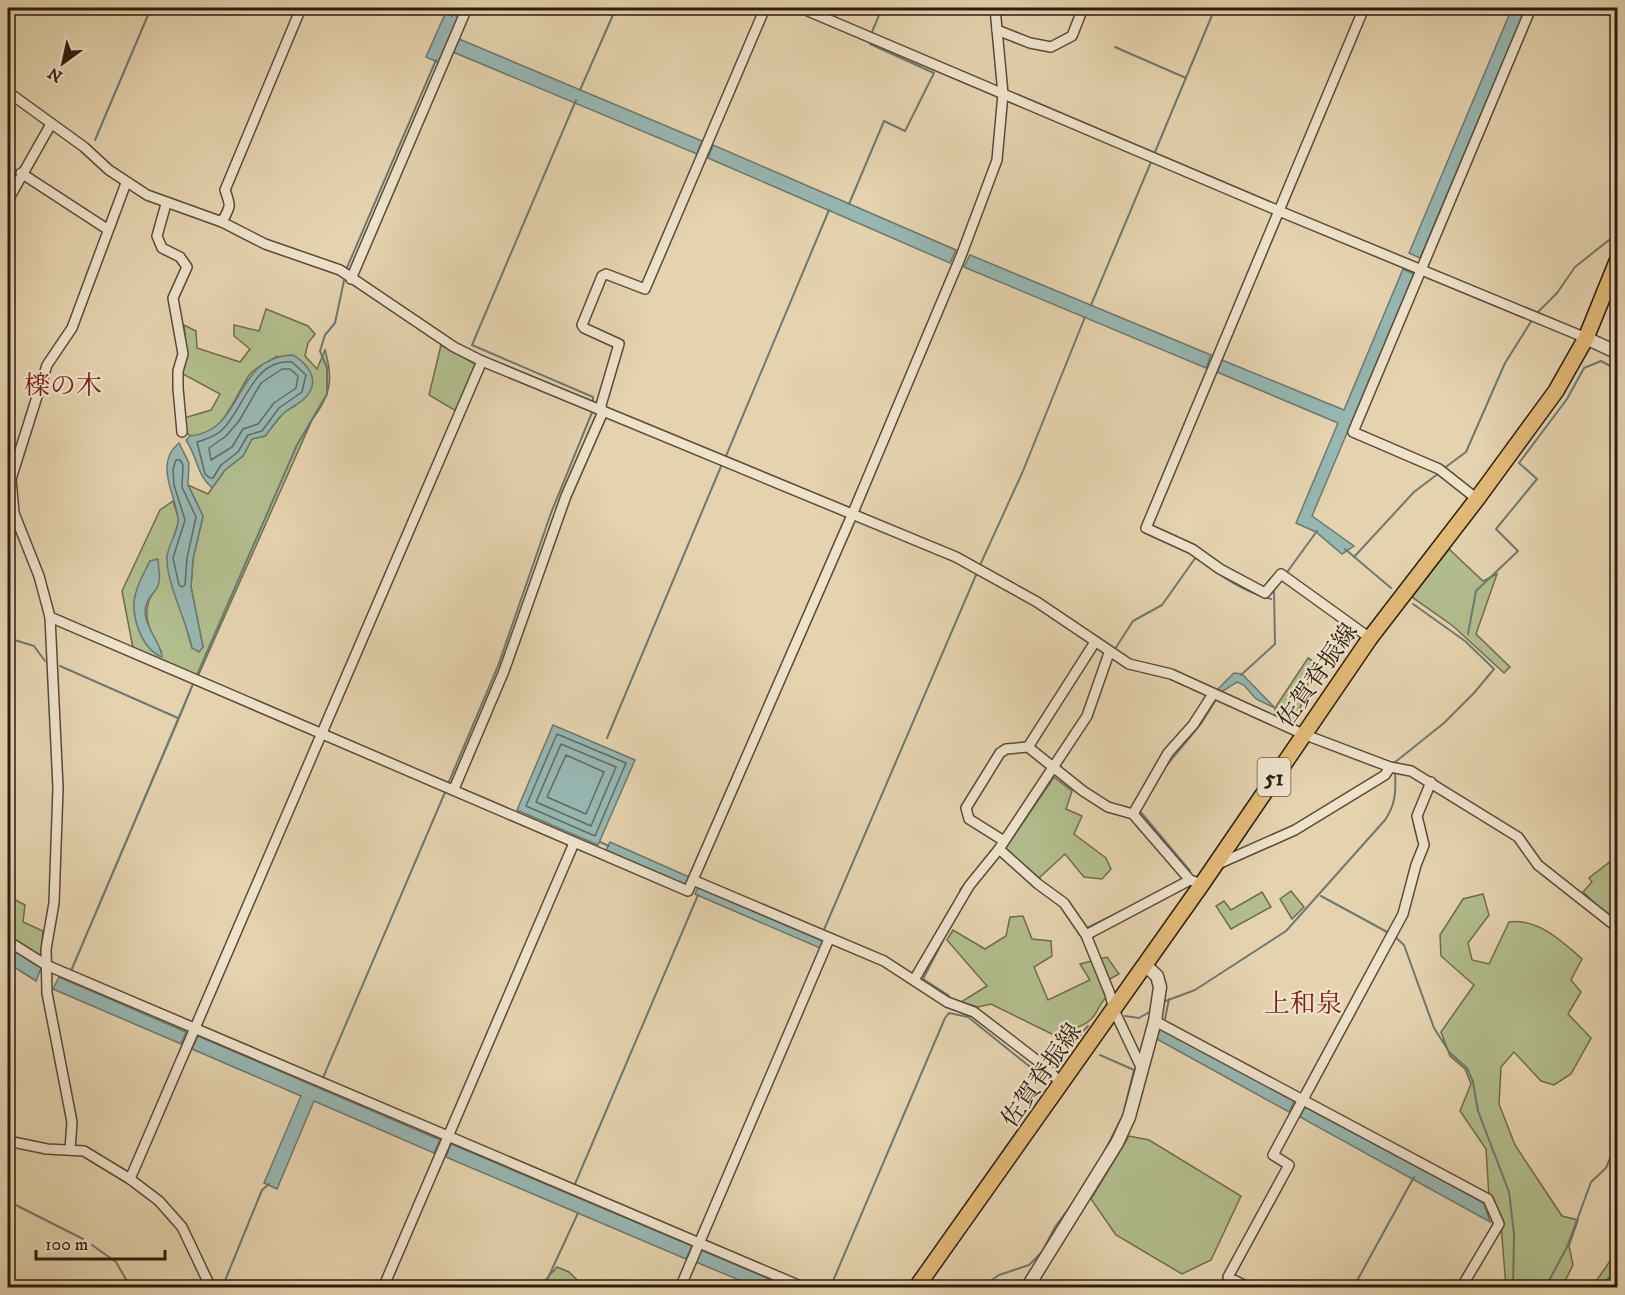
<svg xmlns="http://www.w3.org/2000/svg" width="1625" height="1295" font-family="'IM FELL DW Pica','Noto Serif JP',serif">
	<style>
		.green { fill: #b2bd8d; stroke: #706c4e; stroke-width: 1.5; fill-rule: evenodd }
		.water { fill: #97b7b2; stroke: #6d7971; stroke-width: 1.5 }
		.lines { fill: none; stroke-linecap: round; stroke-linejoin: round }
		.shore { stroke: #626a60; stroke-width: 1.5 }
		.stream { stroke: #6d7971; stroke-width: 2 }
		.minor-casing { stroke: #5b4a37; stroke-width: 12 }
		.tertiary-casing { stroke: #5b4a37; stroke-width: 15 }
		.primary-casing { stroke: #2d1c0f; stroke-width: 18 }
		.minor { stroke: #eee2cb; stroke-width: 9 }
		.tertiary { stroke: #eee2cb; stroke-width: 12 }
		.primary { stroke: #e2ba78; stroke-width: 15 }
		.labels { text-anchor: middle; stroke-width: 4.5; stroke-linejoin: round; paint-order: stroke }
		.shield { fill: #eee2cb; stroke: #675747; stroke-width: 1.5 }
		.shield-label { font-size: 22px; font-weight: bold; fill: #2d1c0f }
		.street-label { font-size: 24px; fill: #2d1c0f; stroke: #eee2cb }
		.neighbourhood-label { font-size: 26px; fill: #7a1f14; stroke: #eee2cb }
	</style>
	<rect width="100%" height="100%" fill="#e5d3af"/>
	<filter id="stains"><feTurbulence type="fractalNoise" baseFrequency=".00333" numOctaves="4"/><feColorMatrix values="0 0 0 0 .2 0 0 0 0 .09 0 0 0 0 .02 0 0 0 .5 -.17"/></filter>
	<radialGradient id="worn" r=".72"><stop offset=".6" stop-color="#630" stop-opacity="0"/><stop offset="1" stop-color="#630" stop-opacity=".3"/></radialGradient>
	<g class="green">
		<path d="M266,309L308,326L315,334L308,343L305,356L317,369L325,350C334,381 330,396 312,420L198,676L133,648L122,591L160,510L173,501L179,520L167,558L192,648L203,647L191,587L193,559L203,516L188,485L208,494L225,470L243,456L252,439L265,436L284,412L295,406L277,356C269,362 256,367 250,374C237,391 216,454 184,432V418L211,410L220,394L181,373L187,353L184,325L196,331L197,348L240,362L250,349L234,336V325L259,331ZM157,560V588C138,608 149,632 162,653C132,609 126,611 150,561Z"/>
		<polygon points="441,345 477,365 456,411 429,395"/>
		<polygon points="1449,549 1483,581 1497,574 1476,634 1510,667 1504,673 1453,626 1412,597"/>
		<polygon points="1308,658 1322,667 1309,681 1294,727 1275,719 1275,708"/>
		<polygon points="1054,777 1072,791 1066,809 1082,816 1074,834 1106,858 1111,869 1102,879 1084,877 1065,854 1039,878 1005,849"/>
		<polygon points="1615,858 1617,859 1617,924 1583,892 1592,882 1589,878"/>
		<polygon points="1291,891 1304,907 1292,919 1280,899"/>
		<polygon points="1262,892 1271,907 1231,929 1216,906 1224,901 1231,910"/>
		<path d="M1483,894L1489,915L1468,943L1472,960L1489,964L1509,922C1537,918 1562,941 1582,959L1571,980L1581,992L1568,1014L1591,1038L1571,1074L1554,1085L1541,1081L1514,1052L1501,1067L1499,1104L1515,1145L1562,1216L1578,1220L1569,1246L1573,1265L1562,1287H1506L1501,1225L1489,1197L1486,1149L1460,1111L1471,1084L1465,1069L1450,1056L1441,1032L1474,985L1441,956L1440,935L1463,899Z"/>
		<polygon points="8,896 25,905 23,922 43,931 41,956 8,935"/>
		<path d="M1023,916L1032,939L1051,941L1052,956L1034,967L1048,1000L1090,980L1080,964L1107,957L1119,974L1108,980V996C1099,1002 1098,1014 1090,1020C1081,1029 1068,1027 1060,1038L991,1004L978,1007L961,1002L987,986L947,940L953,930L985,949L1006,936L1010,917Z"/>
		<polygon points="1129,1136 1149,1140 1241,1196 1211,1260 1182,1274 1116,1235 1091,1199"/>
		<polygon points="1617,1251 1617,1287 1592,1287"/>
		<polygon points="557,1267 569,1272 584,1287 539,1287"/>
	</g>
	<g class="water">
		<polygon points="1512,8 1526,8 1420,258 1409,253"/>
		<polygon points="446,12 459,17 439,63 426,57"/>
		<polygon points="459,39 702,141 697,154 453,52"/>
		<polygon points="713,145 956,250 950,263 708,158"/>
		<polygon points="970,255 1211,355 1206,368 964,267"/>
		<polygon points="1403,269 1414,274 1312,516 1354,546 1342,554 1316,532 1296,523 1338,423 1217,372 1222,360 1344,410"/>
		<path d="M293,355C308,364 321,380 306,397C299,405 289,407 283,414C276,420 271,429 265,436L252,439L243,456L225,470L212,488C195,472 199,460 186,440L190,436C246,431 231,357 293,355Z"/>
		<path d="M179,443L189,463L188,485L203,516L193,559L191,587L203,647L199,652L192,648C187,622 166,582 167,558C167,545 180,531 178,518C175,494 154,463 179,443Z"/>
		<path d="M158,559C158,569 162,579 157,588C151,597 145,600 145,613C146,629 162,645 162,657C141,649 129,613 136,592C139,581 145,571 150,561Z"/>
		<polygon points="1234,673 1242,674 1275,708 1256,699 1244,685 1237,682 1221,692 1201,724 1155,780 1217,690"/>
		<polygon points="553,725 635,760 598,845 517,810"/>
		<polygon points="610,842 689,877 686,885 606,850"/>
		<polygon points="698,887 823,941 820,948 695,894"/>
		<polygon points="8,947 41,968 36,981 8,963"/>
		<polygon points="59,977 186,1032 181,1044 53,989"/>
		<polygon points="1160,1027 1295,1100 1289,1112 1157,1039"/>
		<polygon points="198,1036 440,1140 434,1153 314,1101 277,1189 264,1183 301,1096 192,1049"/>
		<polygon points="1306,1105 1484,1203 1490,1222 1300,1117"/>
		<polygon points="451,1144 692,1246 686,1259 446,1157"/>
		<polygon points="701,1250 788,1287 756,1287 696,1262"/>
	</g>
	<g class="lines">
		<g class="shore">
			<path d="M292,362L306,375L302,392L279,408L262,431L248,435L238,452L221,465L213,478H210L205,474L197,442C206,439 215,437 222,430C245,408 252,359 292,362Z"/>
			<polygon points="282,369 290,369 298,376 296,388 274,403 258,424 243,429 232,447 211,460 209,448 226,436 239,421 261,383"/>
			<polygon points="176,460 180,460 183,465 182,487 196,517 187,558 185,585 182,587 179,585 173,558 185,520 174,485 173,469"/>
			<polygon points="557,734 626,763 595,836 526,806"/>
			<polygon points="561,744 616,767 591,826 536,802"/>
			<polygon points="566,755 604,772 586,814 547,797"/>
		</g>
		<g class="stream">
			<polyline points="452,16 455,8"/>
			<polyline points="872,32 882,8"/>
			<polyline points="1115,47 1186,78"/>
			<polyline points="580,90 616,8"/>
			<polyline points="576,100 472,345 593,397 593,404"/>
			<polyline points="95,140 151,8"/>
			<polyline points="1155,152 1215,8"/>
			<polyline points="849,204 884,121 905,131 934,73 870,44"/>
			<polyline points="346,270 436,60"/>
			<polyline points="1618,295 1611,313 1613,330 1618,332"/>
			<polyline points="1091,305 1151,162"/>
			<polyline points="1538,312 1557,293 1575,267 1609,240"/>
			<polyline points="726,456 829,210"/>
			<polyline points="1443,469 1466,452 1505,363 1532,320"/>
			<polyline points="1345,549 1391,588"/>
			<polyline points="1354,557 1414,492 1439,473"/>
			<path d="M1201,560C1221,577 1245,592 1271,599"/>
			<polyline points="981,563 1023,471 1085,317"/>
			<polyline points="1285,575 1317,531"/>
			<polyline points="1468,634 1476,591 1518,551 1496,529 1537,479 1519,463 1567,399 1584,368 1601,361 1612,367"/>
			<polyline points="8,638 34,646 45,661"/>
			<polyline points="1115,649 1133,621 1162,605 1196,557"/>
			<polyline points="60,666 178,718"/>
			<polyline points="197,675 297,445 327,394 327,368 320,351 325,335 335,323 345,276"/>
			<polyline points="1241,675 1275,644 1274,589"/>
			<polygon points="193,684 179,718 71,971"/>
			<polyline points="607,738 722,464"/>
			<polyline points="1394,763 1444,723 1474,693 1494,669 1465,641 1413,604"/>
			<polyline points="1059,768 1065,757"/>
			<polyline points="448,784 498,666 551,513 593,410"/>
			<polyline points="1139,810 1190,871"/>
			<polyline points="600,842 609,846"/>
			<polyline points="973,874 997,844"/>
			<polyline points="960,890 966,883"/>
			<polyline points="1321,896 1389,933"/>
			<polyline points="951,925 923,979 948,995 952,1001"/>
			<polyline points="1087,928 1138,903"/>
			<polyline points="823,932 976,575"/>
			<polyline points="1394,936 1404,945 1434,1028 1450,1053 1467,1068 1473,1082 1478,1111 1509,1192 1514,1234 1513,1288"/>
			<path d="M1163,1002L1195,990L1286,931L1385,820C1396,804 1396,791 1395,772"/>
			<polyline points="1125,1016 1139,1018 1151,1011"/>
			<polyline points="1165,1019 1169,999"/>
			<polyline points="1100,1055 1134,1070 1124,1111"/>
			<path d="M1050,1067C1068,1059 1074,1039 1088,1026"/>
			<polyline points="322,1080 446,790"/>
			<polyline points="1103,1154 1121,1119"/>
			<polyline points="575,1184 698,895"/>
			<polyline points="8,1201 83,1239"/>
			<polyline points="92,1245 116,1262 131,1288"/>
			<polyline points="222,1288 262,1190 269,1184"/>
			<polyline points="539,1288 548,1278 578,1213"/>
			<polyline points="830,1288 945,1018 949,1013 968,1017 1029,1066 1040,1072 1045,1070"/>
			<polyline points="980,1288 999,1275 1029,1265 1042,1252 1055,1227 1077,1197"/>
			<polyline points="1353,1288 1414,1177"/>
			<polyline points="1545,1288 1567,1247 1591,1182 1606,1168 1618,1139"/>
			<polyline points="1600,1288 1618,1267"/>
		</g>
		<g class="minor-casing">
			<g id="minor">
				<polyline points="801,8 1279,211 1586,338"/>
				<polyline points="1364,8 1146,528 1192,549 1220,569 1265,593 1281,574 1370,638"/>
				<polyline points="997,30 1030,43 1051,47 1072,36 1083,8"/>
				<polyline points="8,92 84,147 109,170 147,195 222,222 265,244 340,270 454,347 482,361 956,557 1037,602 1129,664 1171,674 1303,734 1390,767 1411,771 1518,837 1538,865 1618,928"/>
				<polyline points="21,173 107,229"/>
				<polyline points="8,200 51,124"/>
				<polyline points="166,204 157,236 162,248 180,257 187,267 173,298 183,354 178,371 178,388 182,432"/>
				<path d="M222,222C231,205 231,207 225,190L301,8"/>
				<polyline points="351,279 467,8"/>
				<polyline points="1477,499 1439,469 1353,432 1531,8"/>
				<polyline points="50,617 688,891 852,515 961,256 997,160 1003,94 995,8"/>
				<polyline points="1028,747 1095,642"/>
				<polyline points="454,789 504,671 566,496 602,414 601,405 619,344 584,328 582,325 602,276 606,274 645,289 765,8"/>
				<polyline points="1133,814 1168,753 1193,725 1213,694"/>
				<polyline points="1004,841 969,819 966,808 1000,753 1006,749 1028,747 1083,791 1108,807 1133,814 1190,880 1202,884"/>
				<polyline points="999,849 1038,884 1064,903 1086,935 1110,994 1114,1010 1141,1067"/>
				<polyline points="1216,865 1295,830 1385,775 1390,767"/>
				<polyline points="695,881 884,961 947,1002 974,1012 1043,1065 1062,1084"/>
				<polyline points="1086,935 1190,880"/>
				<polyline points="8,941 46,965 805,1288"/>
				<polyline points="914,980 969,886 999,849 1087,716 1109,653"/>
				<polyline points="1155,1021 1488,1199 1499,1224 1461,1288"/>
				<polyline points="8,1141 47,1149 84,1151 130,1179 159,1201 182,1227 211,1288"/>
				<polyline points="70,1150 72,1122 47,993 46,949 54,903 58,788 50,617 39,576 14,513 11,479 47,365 72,328 126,183"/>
				<polyline points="130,1179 482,361"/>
				<polyline points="383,1288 574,843"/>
				<polyline points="680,1288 829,939"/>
				<polyline points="1250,1288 1228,1277 1289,1165 1273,1155 1403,914 1416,865 1424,845 1417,816 1431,782"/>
			</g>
		</g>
		<g class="tertiary-casing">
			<g id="tertiary">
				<polyline points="1586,338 1618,353"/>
				<polyline points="1027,1288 1117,1143 1129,1117 1155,1021 1160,987 1157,976 1145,965"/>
			</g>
		</g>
		<g class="primary-casing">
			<polyline id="primary" points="916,1288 1202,884 1370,638 1477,499 1556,391 1586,338 1618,259"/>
		</g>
		<use href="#minor" class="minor"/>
		<use href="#tertiary" class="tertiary"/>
		<use href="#primary" class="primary"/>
	</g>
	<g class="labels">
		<rect class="shield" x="1257.5" y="758" width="33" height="38" rx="4.5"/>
		<g class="shield-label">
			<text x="1274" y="785">51</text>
		</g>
		<g class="street-label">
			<text transform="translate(1317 675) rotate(-55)" y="8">佐賀脊振線</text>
			<text transform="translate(1041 1075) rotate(-55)" y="8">佐賀脊振線</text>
		</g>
		<g class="neighbourhood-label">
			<text x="63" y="394">檪の木</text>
			<text x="1303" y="1012">上和泉</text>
		</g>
	</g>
	<rect width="1625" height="1295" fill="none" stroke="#e5d3af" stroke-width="30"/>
	<rect x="9" y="9" width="1607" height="1277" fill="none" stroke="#2d1c0f" stroke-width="3"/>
	<rect x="15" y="15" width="1595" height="1265" fill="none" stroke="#2d1c0f" stroke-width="1.5"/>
	<g transform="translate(63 63) rotate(213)" stroke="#eee2cb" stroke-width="4.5" paint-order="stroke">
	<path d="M0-4.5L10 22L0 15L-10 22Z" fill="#2d1c0f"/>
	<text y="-9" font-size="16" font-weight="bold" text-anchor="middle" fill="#2d1c0f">N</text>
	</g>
	<path d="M36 1250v9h129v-9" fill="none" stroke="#2d1c0f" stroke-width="3"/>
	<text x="45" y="1250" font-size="18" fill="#2d1c0f" stroke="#eee2cb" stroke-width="4.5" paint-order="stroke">100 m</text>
	<rect width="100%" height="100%" filter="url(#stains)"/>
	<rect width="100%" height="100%" fill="url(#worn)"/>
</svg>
